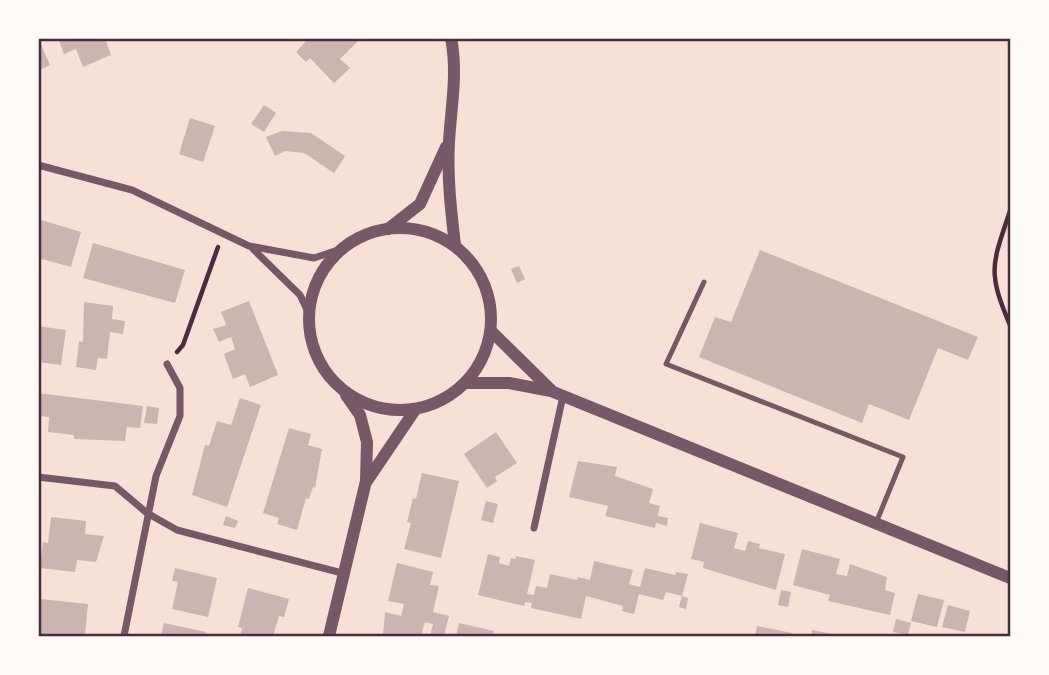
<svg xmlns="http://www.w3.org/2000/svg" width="1049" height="675" font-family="'Alegreya Sans',sans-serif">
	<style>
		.building { fill: #ccb4b1 }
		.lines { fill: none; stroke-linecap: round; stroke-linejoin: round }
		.path { stroke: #4a2c40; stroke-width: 4.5 }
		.service { stroke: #755966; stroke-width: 5 }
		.minor { stroke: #755966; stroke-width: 7 }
		.tertiary { stroke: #755966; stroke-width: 12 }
		.neatline { fill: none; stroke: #4a2c40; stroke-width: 2.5 }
	</style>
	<rect width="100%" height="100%" fill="#f7e1d7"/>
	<g class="building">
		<polygon points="38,38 50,65 38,71"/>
		<polygon points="58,38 105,38 111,55 83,67 76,49 64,54"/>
		<polygon points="309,38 361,38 340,59 350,68 334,83 310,58 306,62 296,52"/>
		<polygon points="264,105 276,113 264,132 251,124"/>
		<polygon points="190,118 215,126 203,162 179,154"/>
		<polygon points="282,131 311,133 345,156 334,173 304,153 285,151 275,156 266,137"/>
		<polygon points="38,219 81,232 71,267 38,258"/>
		<polygon points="93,243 185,270 175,303 83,278"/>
		<polygon points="760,250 978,337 968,360 938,348 909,420 869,404 862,423 699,357 715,317 731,322"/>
		<polygon points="519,266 525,279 517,283 511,269"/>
		<polygon points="249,301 278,375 250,387 245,374 233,379 224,354 235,349 231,337 219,342 213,329 226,325 221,312"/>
		<polygon points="84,302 113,306 112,319 125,321 123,334 110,332 107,359 98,358 96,370 76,367 79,341 83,342"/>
		<polygon points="38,326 66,330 61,365 38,362"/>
		<polygon points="38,393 143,406 140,428 127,427 125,441 74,439 74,435 48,432 49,417 38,416"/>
		<polygon points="240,398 261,405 227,507 192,495 205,445 209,446 217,421 231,425"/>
		<polygon points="147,406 159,408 157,424 144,423"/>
		<polygon points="289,428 311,434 308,445 322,449 315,488 313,487 309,499 306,498 297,530 277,524 279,518 263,513"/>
		<polygon points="496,432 517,463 495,477 497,481 487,488 464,454"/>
		<polygon points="578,461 617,467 615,476 653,489 649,503 660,506 658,516 668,518 667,526 656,523 655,528 605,516 608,506 569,497"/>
		<polygon points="422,473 459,481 441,558 404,549 411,523 407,522 413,498 416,499"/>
		<polygon points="486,501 498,504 493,523 481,520"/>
		<polygon points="226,516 238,521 235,528 223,525"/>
		<polygon points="51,517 86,521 85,534 104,536 96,562 77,560 75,572 40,568 43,542 48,543"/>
		<polygon points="700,523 738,533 734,548 745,551 748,541 760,544 759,548 785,554 776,590 703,568 704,562 691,559"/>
		<polygon points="802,549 840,559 836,574 847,576 850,564 887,577 885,590 895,593 890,615 828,601 830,595 793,585"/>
		<polygon points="488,554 500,557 499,563 509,566 511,558 515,559 516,556 535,560 527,594 534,595 536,586 547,588 550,574 577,580 578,577 590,580 594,561 633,570 629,584 640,587 645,568 675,575 676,572 688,574 682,596 666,592 663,600 639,594 634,614 622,611 623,606 586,596 581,619 531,608 532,603 525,602 524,606 478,595"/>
		<polygon points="397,563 433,572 430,585 439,586 433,612 449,616 444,636 430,636 433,624 425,622 421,636 383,636 385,612 401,616 404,604 388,601"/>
		<polygon points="175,568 217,578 208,617 172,609 178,582 172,581"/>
		<polygon points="248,588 289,599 284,617 279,616 273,636 240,636 242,628 238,627"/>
		<polygon points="781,590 791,592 788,607 778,605"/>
		<polygon points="918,594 944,600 937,627 911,621"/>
		<polygon points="682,596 688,598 686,609 679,607"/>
		<polygon points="41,599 88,604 85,636 38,636"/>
		<polygon points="948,605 970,611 965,632 942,627"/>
		<polygon points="896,619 911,623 908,635 893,632"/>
		<polygon points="164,623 206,632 205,636 161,635"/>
		<polygon points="459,623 494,631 493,636 456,636"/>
		<polygon points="757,626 792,633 792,636 755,636"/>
		<polygon points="812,630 837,635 837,636 811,636"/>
	</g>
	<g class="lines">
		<g class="path">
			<path d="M1010,211C992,265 987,271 1010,325"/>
			<polyline points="177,352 183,345 218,247"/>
		</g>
		<polyline class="service" points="704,282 666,364 903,457 876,523"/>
		<g class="minor">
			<polyline points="38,165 132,190 249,246 314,258 341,249"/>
			<polyline points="253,249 300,295 309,314"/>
			<polyline points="38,477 115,486 147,513 177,530 342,573"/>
			<polyline points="534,528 563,396"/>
			<polyline points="124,636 156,476 180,416 180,388 167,364"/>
		</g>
		<g class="tertiary">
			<path d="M451,38C458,74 451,106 449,142C447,176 451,211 455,245"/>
			<circle cx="400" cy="319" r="91"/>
			<polyline points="388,229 420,204 446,147"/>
			<polyline points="492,332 551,390"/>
			<polyline points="466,383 509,383 551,391 1010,578"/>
			<polyline points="367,481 415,410"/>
			<polyline points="329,636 366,481 367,442 360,415 346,395"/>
		</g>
	</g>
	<rect width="1049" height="675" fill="none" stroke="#fffaf5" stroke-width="80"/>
	<rect x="40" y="40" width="969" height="595" class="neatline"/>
</svg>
